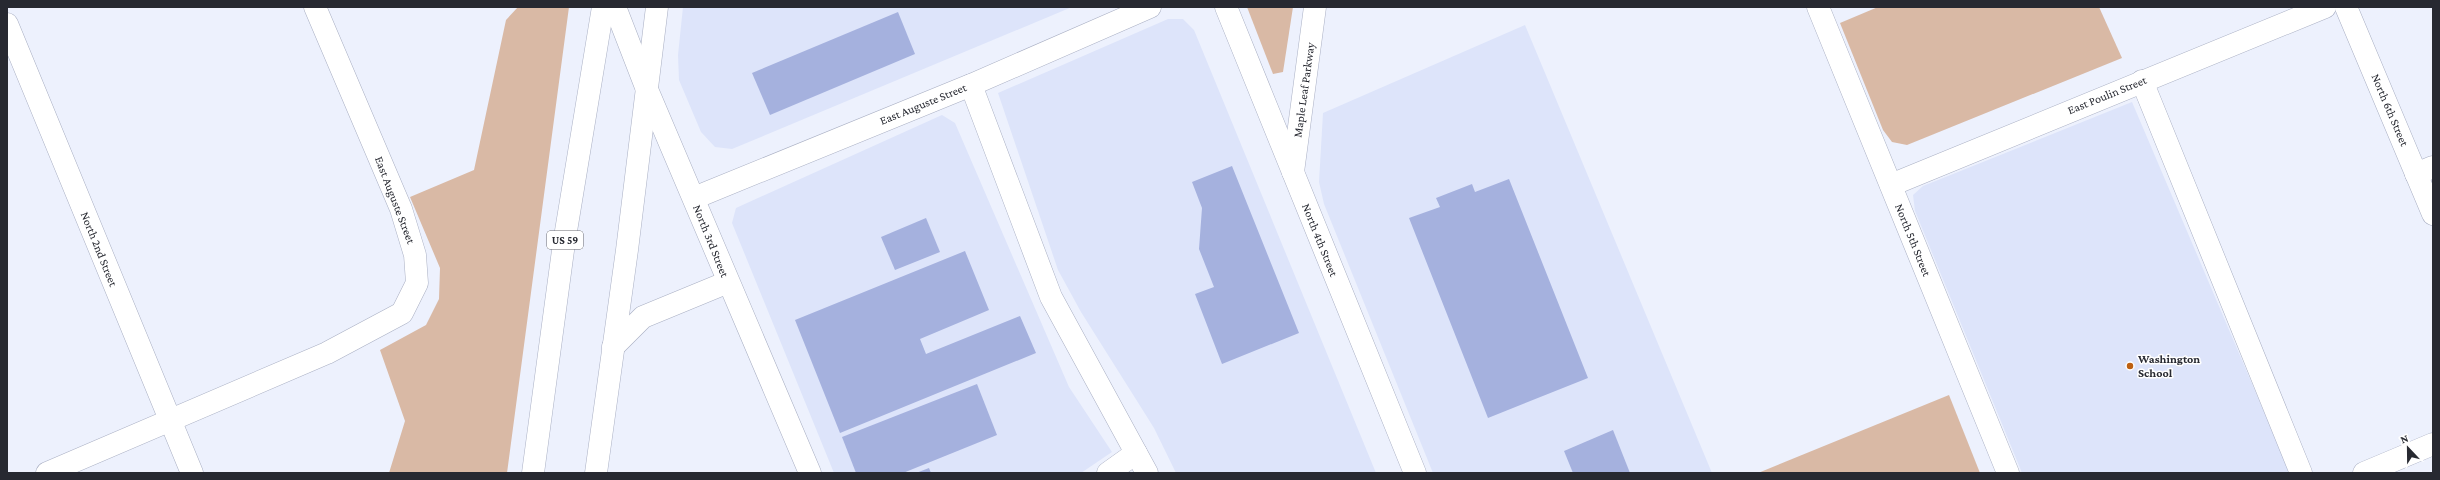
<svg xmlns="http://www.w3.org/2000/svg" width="2440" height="480" font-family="'Crimson Pro',serif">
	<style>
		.built { fill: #dde4fa }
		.green { fill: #d9b9a5 }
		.building { fill: #a5b1de }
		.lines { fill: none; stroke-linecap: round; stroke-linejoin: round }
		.minor-casing { stroke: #a9afc3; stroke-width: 23 }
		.major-casing { stroke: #a9afc3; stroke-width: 23 }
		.minor { stroke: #fff; stroke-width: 22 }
		.major { stroke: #fff; stroke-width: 22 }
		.poi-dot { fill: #bd6011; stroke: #fff; stroke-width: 1.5 }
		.labels { text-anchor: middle; stroke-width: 3; stroke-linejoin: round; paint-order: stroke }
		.shield { fill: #fff; stroke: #68696f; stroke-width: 1 }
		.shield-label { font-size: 11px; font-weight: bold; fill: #272931 }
		.street-label { font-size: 12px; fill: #272931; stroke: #fff }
		.poi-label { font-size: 12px; font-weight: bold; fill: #272931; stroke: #fff; text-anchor: start }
	</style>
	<rect width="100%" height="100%" fill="#edf1fd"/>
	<g class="built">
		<polygon points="683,7 1072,7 732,149 715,147 701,132 679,80 678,55"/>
		<polygon points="1168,19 1183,19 1194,30 1376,473 1176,473 1154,428 1081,312 1058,270 998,93"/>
		<polygon points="1525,25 1712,473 1433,473 1324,204 1319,182 1323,113"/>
		<polygon points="2132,102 2290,473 2022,473 1915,211 1913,195 1923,186"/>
		<polygon points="942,115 955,123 1069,387 1112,452 1081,473 834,473 732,223 736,208"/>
	</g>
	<g class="green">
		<polygon points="518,7 569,7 507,473 389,473 405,421 380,350 426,325 439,299 440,268 410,197 474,170 506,20"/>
		<polygon points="1247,7 1293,7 1283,72 1273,74"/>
		<polygon points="1878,7 2099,7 2122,58 1907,145 1892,142 1883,130 1840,23"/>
		<polygon points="1949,395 1980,473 1758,473"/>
	</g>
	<g class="building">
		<polygon points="898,12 915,54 770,115 752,73"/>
		<polygon points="1232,166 1299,333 1222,364 1195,294 1214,287 1199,249 1202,208 1192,182"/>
		<polygon points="1509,179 1588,378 1488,418 1409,218 1440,207 1436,198 1472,184 1475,192"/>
		<polygon points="926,218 940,252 895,270 881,237"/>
		<polygon points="965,251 989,310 920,339 926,354 1020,316 1036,353 840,433 795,320"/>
		<polygon points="977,384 997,435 903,473 856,473 842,437"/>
		<polygon points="1613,430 1630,473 1573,473 1564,451"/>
		<polygon points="929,468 931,473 916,473"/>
	</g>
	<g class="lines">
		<g class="minor-casing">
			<g id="minor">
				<polyline points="615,7 646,87 810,473"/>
				<polyline points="1226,7 1415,473"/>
				<polyline points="1818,7 2008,473"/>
				<polyline points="7,24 192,473"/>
				<polyline points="2142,81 2301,473"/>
				<polyline points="971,85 1051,297 1147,473"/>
				<polyline points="1293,172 1315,7"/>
				<polyline points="2416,174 2433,167"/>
				<polyline points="1891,185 2325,7"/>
				<polyline points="694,198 971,85 1150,7"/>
				<polyline points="47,473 327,353 402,313 417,283 415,255 401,209 315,7"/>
				<polyline points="1108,473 1136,453"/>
				<polyline points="2364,473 2433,444"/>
			</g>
		</g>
		<g class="major-casing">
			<g id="major">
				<polyline points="2346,7 2433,214"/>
				<polyline points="613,347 643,317 728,282"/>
				<polyline points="533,473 564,243 603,7"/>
				<polyline points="596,473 627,250 657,7"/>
			</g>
		</g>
		<use href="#minor" class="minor"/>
		<use href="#major" class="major"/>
	</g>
	<circle class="poi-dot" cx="2130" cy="366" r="4"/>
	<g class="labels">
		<rect class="shield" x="547" y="231" width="36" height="18" rx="3"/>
		<g class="shield-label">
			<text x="565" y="244">US 59</text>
		</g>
		<g class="street-label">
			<text transform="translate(1304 90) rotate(-82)" y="4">Maple Leaf Parkway</text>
			<text transform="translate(2107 95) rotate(-22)" y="4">East Poulin Street</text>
			<text transform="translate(923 104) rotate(-22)" y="4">East Auguste Street</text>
			<text transform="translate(2390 110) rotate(67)" y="4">North 6th Street</text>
			<text transform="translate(395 200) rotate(69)" y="4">East Auguste Street</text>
			<text transform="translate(1320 240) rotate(68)" y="4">North 4th Street</text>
			<text transform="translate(1913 240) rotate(68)" y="4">North 5th Street</text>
			<text transform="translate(711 241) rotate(68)" y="4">North 3rd Street</text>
			<text transform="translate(99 249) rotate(68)" y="4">North 2nd Street</text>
		</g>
		<g class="poi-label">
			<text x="2138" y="363">Washington<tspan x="2138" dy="14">School</tspan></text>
		</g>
	</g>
	<rect width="2440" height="480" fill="none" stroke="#272931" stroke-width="16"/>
	<g transform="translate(2408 448) rotate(338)" stroke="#ffffff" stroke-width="3" paint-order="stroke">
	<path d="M0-3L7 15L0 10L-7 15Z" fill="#272931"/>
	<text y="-6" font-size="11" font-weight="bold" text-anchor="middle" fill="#272931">N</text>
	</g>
</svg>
